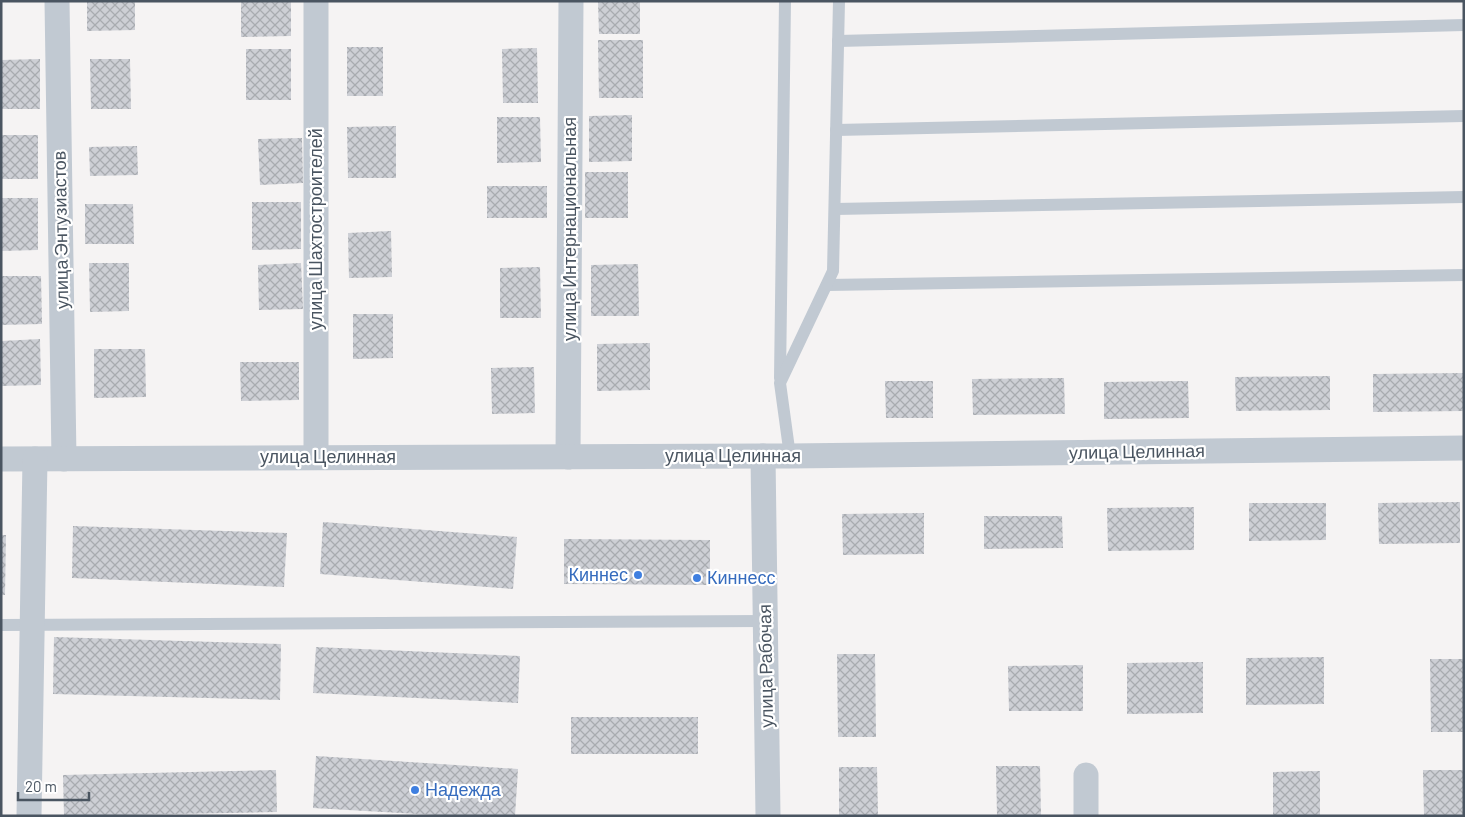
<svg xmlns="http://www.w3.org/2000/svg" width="1465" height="817" font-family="Barlow,sans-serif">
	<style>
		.building { fill: url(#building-cross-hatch) }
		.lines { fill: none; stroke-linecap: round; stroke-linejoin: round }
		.service { stroke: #c1c9d2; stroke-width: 12 }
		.minor { stroke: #c1c9d2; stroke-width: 25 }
		.shop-dot { fill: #3f7fe0; stroke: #fff; stroke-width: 2 }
		.labels { text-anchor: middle; stroke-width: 4.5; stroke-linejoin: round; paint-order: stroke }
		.street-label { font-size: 18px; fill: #4a5561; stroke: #fff }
		.shop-label { font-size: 18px; fill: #366cbe; stroke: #fff; text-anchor: start }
	</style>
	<defs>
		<pattern id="building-cross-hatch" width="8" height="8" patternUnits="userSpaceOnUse" patternTransform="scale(1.25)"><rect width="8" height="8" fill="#cdcfd5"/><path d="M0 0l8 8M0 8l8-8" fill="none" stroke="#a8abb0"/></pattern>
	</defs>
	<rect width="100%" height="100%" fill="#f5f3f3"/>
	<g class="building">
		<polygon points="87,1 135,1 135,30 87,31"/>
		<polygon points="241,1 291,1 291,36 241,37"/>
		<polygon points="598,1 640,1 640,34 599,34"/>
		<polygon points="598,40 643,40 643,98 599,98"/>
		<rect x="347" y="47" width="36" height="49"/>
		<polygon points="537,48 538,103 503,103 502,49"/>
		<rect x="246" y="49" width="45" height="51"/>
		<polygon points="40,59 40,109 1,109 1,60"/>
		<polygon points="90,59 130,59 131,109 91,109"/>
		<polygon points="632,115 632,161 589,162 589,116"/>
		<polygon points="497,117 540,117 541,162 497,163"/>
		<polygon points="396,126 396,178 348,178 347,127"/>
		<rect x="1" y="135" width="37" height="44"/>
		<polygon points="302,138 303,183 260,185 258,139"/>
		<polygon points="137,146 138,175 90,176 89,147"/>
		<rect x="585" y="172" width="43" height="46"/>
		<rect x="487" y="186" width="60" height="32"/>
		<polygon points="1,198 38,198 38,250 1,251"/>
		<polygon points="252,202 301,202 301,249 252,250"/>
		<polygon points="85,204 133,204 134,244 85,244"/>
		<polygon points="391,231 392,277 349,278 348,233"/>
		<polygon points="89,263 129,263 129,311 90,312"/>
		<polygon points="301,263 303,309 259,310 258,265"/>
		<polygon points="638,264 639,316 591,316 591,265"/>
		<polygon points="540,267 541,318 500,318 500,268"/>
		<polygon points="1,276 41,276 42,324 1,325"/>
		<polygon points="353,314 393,314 393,358 353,359"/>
		<polygon points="40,339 41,385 1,386 1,341"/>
		<polygon points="650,343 650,390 597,391 597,344"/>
		<polygon points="94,349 145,349 146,397 94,398"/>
		<polygon points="240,362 299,362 299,400 241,401"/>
		<polygon points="534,367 535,413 492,414 491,368"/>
		<polygon points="1464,373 1464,411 1373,412 1373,374"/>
		<polygon points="1330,376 1330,410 1236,411 1235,377"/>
		<polygon points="1064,378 1065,414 973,415 972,379"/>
		<polygon points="885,381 933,381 933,418 886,418"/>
		<polygon points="1188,381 1189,418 1104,419 1104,382"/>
		<polygon points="1460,502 1460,543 1379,544 1378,503"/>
		<polygon points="1249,503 1326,503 1326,540 1249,541"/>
		<polygon points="1194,507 1194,550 1108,551 1107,508"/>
		<polygon points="924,513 924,554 843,555 842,514"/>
		<polygon points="984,516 1062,516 1063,548 984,549"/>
		<polygon points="323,522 517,537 513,589 320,574"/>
		<polygon points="73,526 287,533 284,587 72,578"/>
		<polygon points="1,535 6,535 5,595 1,595"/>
		<polygon points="564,539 710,540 710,585 564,584"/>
		<polygon points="54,637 281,644 280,700 53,694"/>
		<polygon points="316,647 520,656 518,703 313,693"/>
		<polygon points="837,654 875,654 876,737 838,737"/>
		<polygon points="1324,657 1324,704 1246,705 1246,658"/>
		<polygon points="1430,659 1464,659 1464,732 1431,732"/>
		<polygon points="1203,662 1203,713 1127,714 1127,663"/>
		<polygon points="1083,665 1083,711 1009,711 1008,666"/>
		<rect x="571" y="717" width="127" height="37"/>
		<polygon points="316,756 518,769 515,816 453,816 313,808"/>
		<polygon points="996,766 1040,766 1041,816 997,816"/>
		<polygon points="839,767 877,767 878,816 839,816"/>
		<polygon points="276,770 277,812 64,816 63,775"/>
		<polygon points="1423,770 1464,770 1464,816 1424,816"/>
		<polygon points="1320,771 1320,816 1273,816 1273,772"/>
	</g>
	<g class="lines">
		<g class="service">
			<polyline points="838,41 1464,25"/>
			<polyline points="836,130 1464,116"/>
			<polyline points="835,209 1464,197"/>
			<polyline points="827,285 1464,275"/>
			<polyline points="780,378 785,1"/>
			<polyline points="790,456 780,383 833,271 839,1"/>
			<polyline points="1,625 766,621"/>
		</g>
		<g class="minor">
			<polyline points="57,1 64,459"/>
			<polyline points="316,1 316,457"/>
			<polyline points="763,456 768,816"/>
			<polyline points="568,457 571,1"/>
			<polyline points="1,459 790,456 1464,448"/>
			<polyline points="29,816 35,459"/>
			<polyline points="1086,816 1086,775"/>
		</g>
	</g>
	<g class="shop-dot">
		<circle cx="638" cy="575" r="5"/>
		<circle cx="697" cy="578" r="5"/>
		<circle cx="415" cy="790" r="5"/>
	</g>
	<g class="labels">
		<g class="street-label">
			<text transform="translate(316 229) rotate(-90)" y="6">улица Шахтостроителей</text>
			<text transform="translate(570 229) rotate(-90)" y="6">улица Интернациональная</text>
			<text transform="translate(61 230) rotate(-91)" y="6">улица Энтузиастов</text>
			<text transform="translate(1137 452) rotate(-1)" y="6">улица Целинная</text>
			<text x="733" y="462">улица Целинная</text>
			<text x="328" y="463">улица Целинная</text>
			<text transform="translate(766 666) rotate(-91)" y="6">улица Рабочая</text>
		</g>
		<g class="shop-label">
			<text x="628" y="581" text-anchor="end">Киннес</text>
			<text x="707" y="584">Киннесс</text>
			<text x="425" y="796">Надежда</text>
		</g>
	</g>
	<rect width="1465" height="817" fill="none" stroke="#4a5561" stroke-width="5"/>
	<path d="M18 792v8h71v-8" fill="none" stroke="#4a5561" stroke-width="2.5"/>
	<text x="25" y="792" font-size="15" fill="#4a5561" stroke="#ffffff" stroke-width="4" paint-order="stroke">20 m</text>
</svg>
